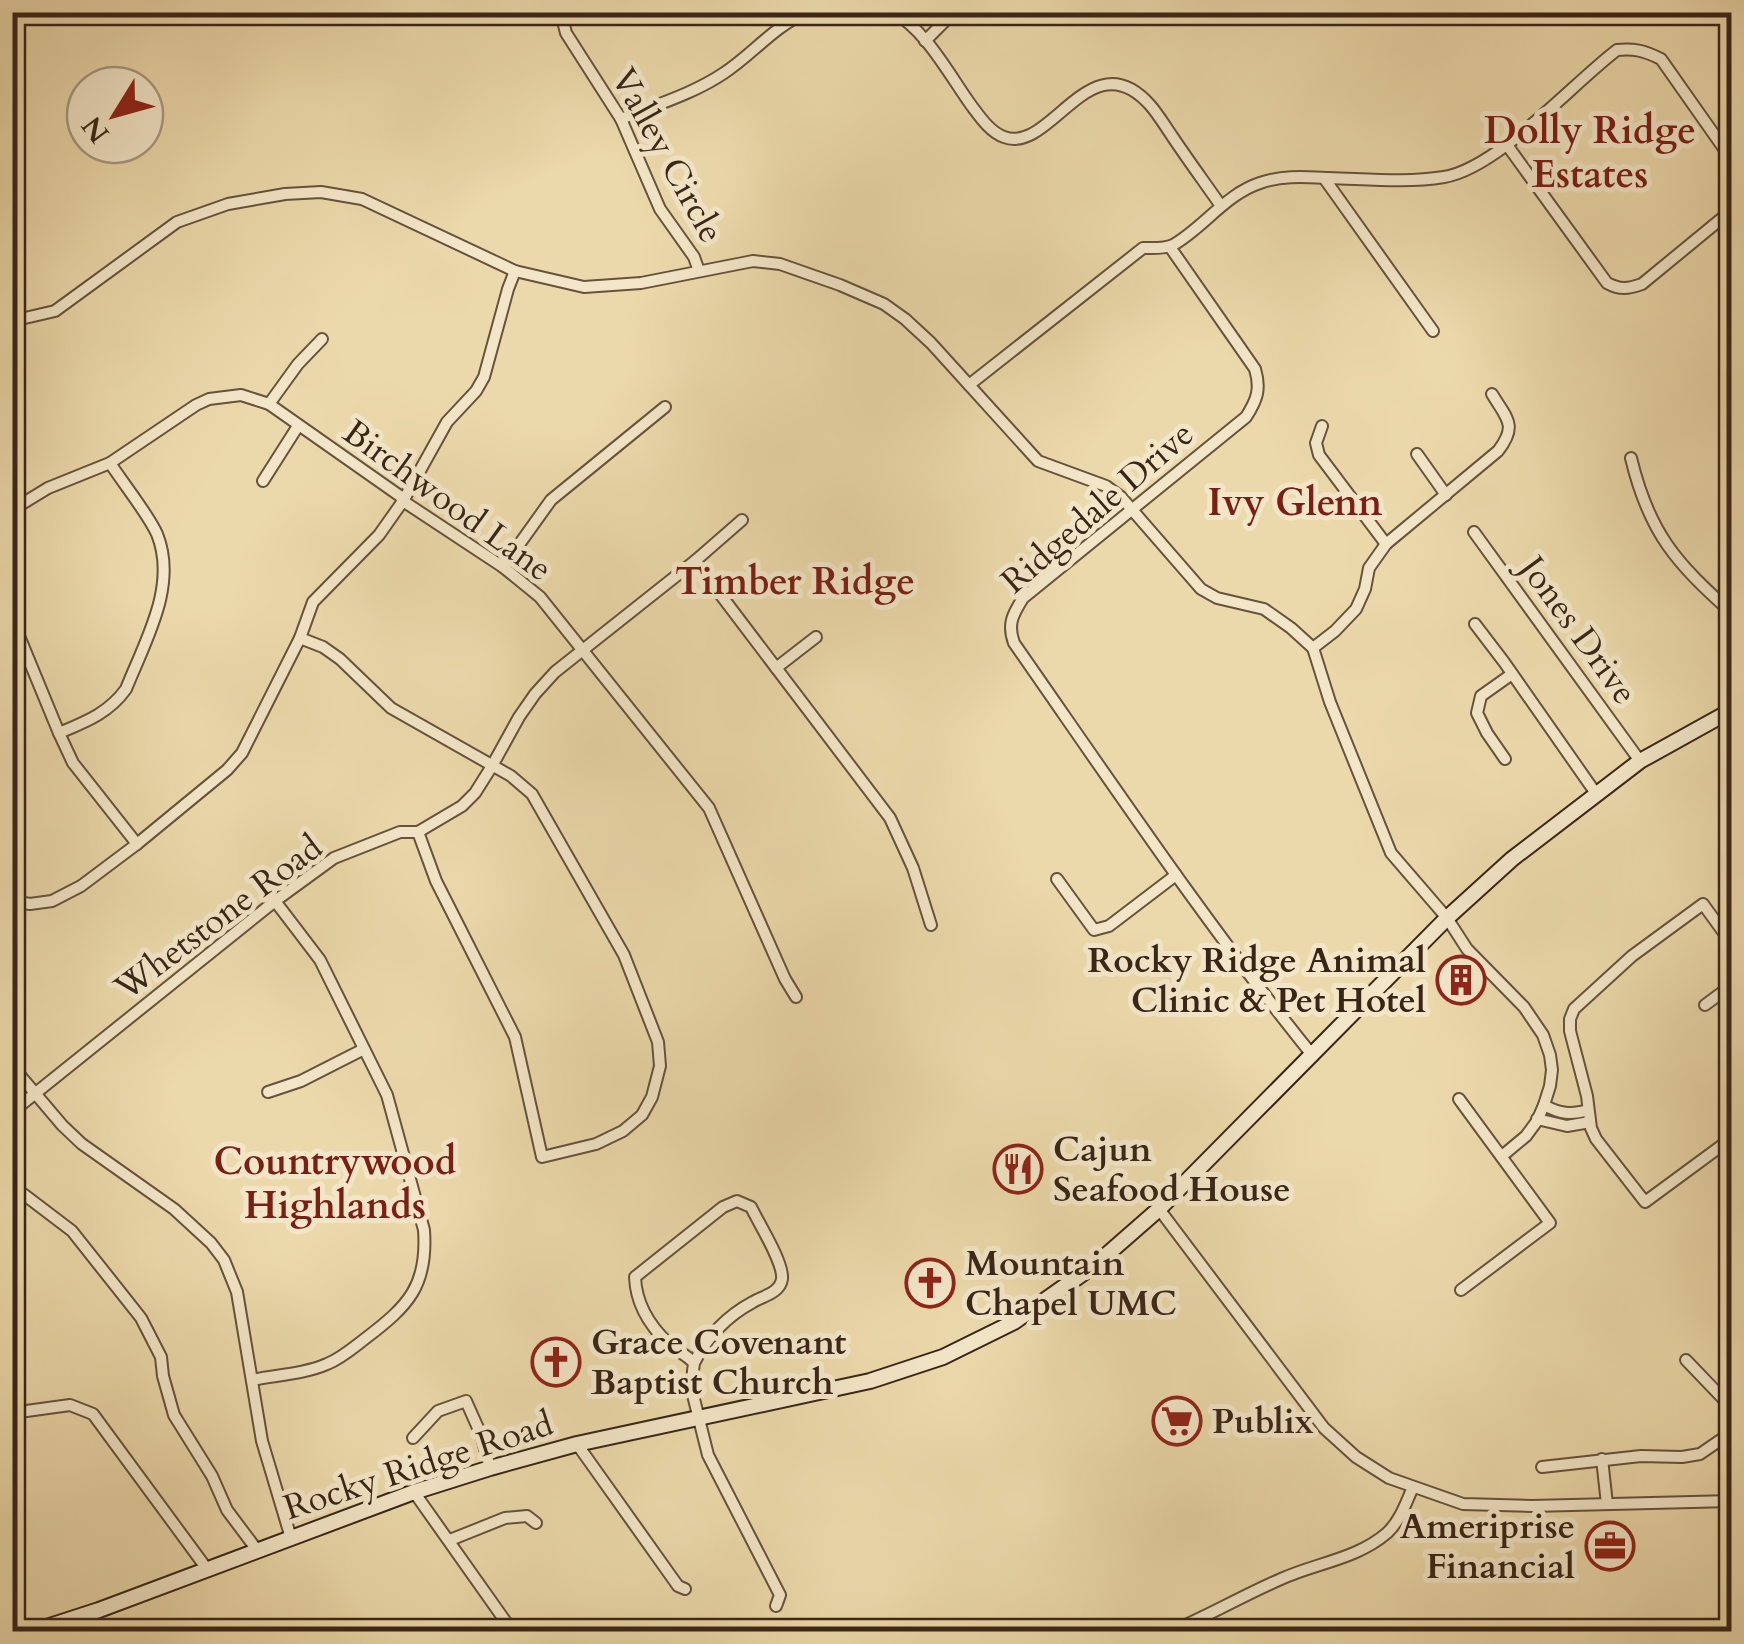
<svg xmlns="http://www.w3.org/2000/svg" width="1744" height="1644" font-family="Cardo,serif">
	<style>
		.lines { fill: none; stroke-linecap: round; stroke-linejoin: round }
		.minor-casing { stroke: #66523d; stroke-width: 14 }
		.secondary-casing { stroke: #392518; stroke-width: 18 }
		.minor { stroke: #f3e6c8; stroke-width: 10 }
		.secondary { stroke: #f3e6c8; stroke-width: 14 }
		.labels { text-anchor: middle; stroke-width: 10; stroke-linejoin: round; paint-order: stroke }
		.street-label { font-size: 35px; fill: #392518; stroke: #f3e6c8 }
		.poi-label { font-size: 35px; font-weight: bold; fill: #392518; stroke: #f3e6c8; text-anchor: start }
		.neighbourhood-label { font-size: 38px; font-weight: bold; fill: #7a1f14; stroke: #f3e6c8 }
	</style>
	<rect width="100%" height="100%" fill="#ecd9ab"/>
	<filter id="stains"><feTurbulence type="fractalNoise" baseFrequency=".002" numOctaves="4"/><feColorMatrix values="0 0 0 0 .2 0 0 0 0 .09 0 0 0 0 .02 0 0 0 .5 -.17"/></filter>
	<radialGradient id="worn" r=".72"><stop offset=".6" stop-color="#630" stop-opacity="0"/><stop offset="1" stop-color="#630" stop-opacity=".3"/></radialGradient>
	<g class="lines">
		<g class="minor-casing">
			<g id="minor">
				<polyline points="563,12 563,21 566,33 621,119 660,209 694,257 699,271"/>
				<path d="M892,12C925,28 950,76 971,105C980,117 990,132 1004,137C1051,155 1090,38 1150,105C1158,114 1165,126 1172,136C1188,160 1205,183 1221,206"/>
				<polyline points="925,41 954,12"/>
				<path d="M621,119C655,105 693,94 724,73C753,54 775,25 808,12"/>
				<path d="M1507,145L1607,283C1620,290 1628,289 1642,284L1732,210"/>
				<polyline points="1324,178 1433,331"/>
				<path d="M1170,247L1255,369C1261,389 1257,400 1246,417L1023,598C1013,614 1007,624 1014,643C1111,782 1206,924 1313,1056"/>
				<polyline points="12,321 55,311 177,222 228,204 285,194 321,192 362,199 515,271 584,287 641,283 753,261 780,264 840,285 884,304 905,319 931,343 1038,461 1106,486 1121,497 1201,589 1217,598 1264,609 1291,628 1313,648 1330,702 1391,853 1447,918 1467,949 1524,1007 1543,1035 1550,1055 1552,1070 1550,1086 1544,1105 1537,1121 1526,1136 1502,1156"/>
				<path d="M969,385L1143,248C1152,248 1165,249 1173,245C1203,228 1226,194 1260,183C1283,175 1305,177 1329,178C1367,179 1407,183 1444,177C1498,168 1572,84 1617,50C1634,48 1645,51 1661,59L1732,160"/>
				<polyline points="269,404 298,364 322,339"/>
				<polyline points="1322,426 1316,443 1319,455 1386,544"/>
				<polyline points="1417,454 1446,495"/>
				<path d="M1631,458C1649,533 1676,563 1732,613"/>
				<polyline points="263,481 298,426"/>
				<polyline points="12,510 48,488 110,463 196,405 209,399 241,395 269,404 400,496 403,501 503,567 540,597 709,808 785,979 796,997"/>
				<polyline points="1474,532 1640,761"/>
				<polyline points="695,561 890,818 913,868 931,925"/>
				<polyline points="503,567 551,500 665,407"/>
				<polyline points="12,619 59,733 73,763 137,844"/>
				<polyline points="1475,624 1504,662 1597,795"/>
				<polyline points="300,638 323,647 340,659 391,708 511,776 532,794 624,955 658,1042 660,1066 652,1097 642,1115 623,1131 596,1144 542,1157 515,1037 436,881 418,832"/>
				<path d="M1313,648L1335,631L1356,609L1365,589L1369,568L1386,544L1498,451C1518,425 1507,419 1492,394"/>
				<polyline points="776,668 816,637"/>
				<path d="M59,733C85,722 109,713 126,689C145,641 178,586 157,534C148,514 123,483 110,463"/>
				<polyline points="1505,759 1487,733 1477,713 1481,696 1512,674"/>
				<polyline points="1057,879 1094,930 1109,926 1176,875"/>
				<polyline points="12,901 30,904 52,901 81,886 137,844 227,770 242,753 300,638 313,602 379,535 403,501 447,422 476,391 484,377 508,289 515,271"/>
				<polyline points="1732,944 1703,904 1632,956 1574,1009 1570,1019 1570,1031 1587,1096 1591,1128 1596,1139 1645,1202 1732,1138"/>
				<polyline points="1705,1005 1732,985"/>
				<polyline points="12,1066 62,1125 82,1144 174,1209 211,1243 224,1260 237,1292 262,1441 291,1538"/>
				<polyline points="268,1092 301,1081 364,1049"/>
				<polyline points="1459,1099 1550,1223 1461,1290"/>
				<path d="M1544,1105C1560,1114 1571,1115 1588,1110"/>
				<polyline points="12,1112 275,901 334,858 400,832 418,832 462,806 475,793 492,766 519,717 535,694 555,672 695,561 742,520"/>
				<polyline points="1537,1119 1567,1126 1590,1122"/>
				<polyline points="22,1193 72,1231 141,1318 161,1357 163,1376 174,1415 212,1476 227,1510 257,1550"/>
				<polyline points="1159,1209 1324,1428 1356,1457 1389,1478 1463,1504 1532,1506 1732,1501"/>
				<polyline points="1686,1360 1732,1408"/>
				<path d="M694,1363C707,1337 727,1316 753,1302C763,1296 780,1293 782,1279C784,1263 758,1222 751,1207L737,1201L723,1207L635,1277C636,1304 649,1325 668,1343C676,1351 686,1354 694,1363L691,1387L708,1455L780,1595L776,1606"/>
				<path d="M252,1380C276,1375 304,1374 327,1364C342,1358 354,1347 366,1338C408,1306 428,1286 424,1230L387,1095L320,960L275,901"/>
				<polyline points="12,1413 70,1405 93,1414 207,1569"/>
				<polyline points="413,1438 438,1411 466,1401 482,1437 490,1468"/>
				<polyline points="577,1444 678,1586 685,1589"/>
				<polyline points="1602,1459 1607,1504"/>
				<polyline points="1542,1467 1641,1456 1682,1457 1700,1454 1732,1432"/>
				<polyline points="414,1492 513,1632"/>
				<polyline points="450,1540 505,1518 527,1516 536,1523"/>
				<path d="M1170,1632C1208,1616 1244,1595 1281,1579C1316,1563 1357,1559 1387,1533C1400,1521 1406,1503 1413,1487"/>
			</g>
		</g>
		<g class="secondary-casing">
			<polyline id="secondary" points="31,1632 99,1610 414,1492 490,1468 577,1444 870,1381 943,1357 1014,1322 1095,1265 1159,1209 1447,918 1512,859 1640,761 1732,710"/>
		</g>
		<use href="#minor" class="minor"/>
		<use href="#secondary" class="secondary"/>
	</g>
	<defs>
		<g id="building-ring" transform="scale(2.5)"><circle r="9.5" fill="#f3e6c8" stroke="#8f2418" stroke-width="1.5"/><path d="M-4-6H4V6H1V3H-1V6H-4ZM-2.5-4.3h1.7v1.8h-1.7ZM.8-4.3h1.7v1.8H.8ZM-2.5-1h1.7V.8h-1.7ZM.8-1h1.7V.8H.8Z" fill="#8f2418"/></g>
		<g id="restaurant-ring" transform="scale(2.5)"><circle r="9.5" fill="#f3e6c8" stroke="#8f2418" stroke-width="1.5"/><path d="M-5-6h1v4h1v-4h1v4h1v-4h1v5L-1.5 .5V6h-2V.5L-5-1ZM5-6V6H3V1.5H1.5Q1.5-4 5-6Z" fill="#8f2418"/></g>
		<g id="church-ring" transform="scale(2.5)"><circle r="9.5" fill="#f3e6c8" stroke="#8f2418" stroke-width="1.5"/><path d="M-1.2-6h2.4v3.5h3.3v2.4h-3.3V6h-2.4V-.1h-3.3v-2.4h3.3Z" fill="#8f2418"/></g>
		<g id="supermarket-ring" transform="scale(2.5)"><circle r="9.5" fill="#f3e6c8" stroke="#8f2418" stroke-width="1.5"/><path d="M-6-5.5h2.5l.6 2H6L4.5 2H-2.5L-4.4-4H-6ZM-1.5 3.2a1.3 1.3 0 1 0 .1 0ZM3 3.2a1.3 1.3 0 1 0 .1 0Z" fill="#8f2418"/></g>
		<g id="office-ring" transform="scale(2.5)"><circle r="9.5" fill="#f3e6c8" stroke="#8f2418" stroke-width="1.5"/><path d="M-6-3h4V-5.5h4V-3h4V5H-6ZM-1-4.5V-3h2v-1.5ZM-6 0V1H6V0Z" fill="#8f2418"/></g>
	</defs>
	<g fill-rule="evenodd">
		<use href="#building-ring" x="1461" y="980"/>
		<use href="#restaurant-ring" x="1018" y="1169"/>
		<use href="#church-ring" x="930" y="1283"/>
		<use href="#church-ring" x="556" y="1362"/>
		<use href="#supermarket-ring" x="1177" y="1421"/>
		<use href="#office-ring" x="1610" y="1546"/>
	</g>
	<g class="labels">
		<g class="street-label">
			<text transform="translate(668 155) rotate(61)" y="12">Valley Circle</text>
			<text transform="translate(448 500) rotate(36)" y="12">Birchwood Lane</text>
			<text transform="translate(1097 507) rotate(-41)" y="12">Ridgedale Drive</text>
			<text transform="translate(1579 630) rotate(54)" y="12">Jones Drive</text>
			<text transform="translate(218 917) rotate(-37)" y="12">Whetstone Road</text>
			<text transform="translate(418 1465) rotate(-18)" y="12">Rocky Ridge Road</text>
		</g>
		<g class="poi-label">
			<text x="1426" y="972" text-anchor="end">Rocky Ridge Animal<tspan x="1426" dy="40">Clinic &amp; Pet Hotel</tspan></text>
			<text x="1053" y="1161">Cajun<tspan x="1053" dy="40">Seafood House</tspan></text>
			<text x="965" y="1275">Mountain<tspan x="965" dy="40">Chapel UMC</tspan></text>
			<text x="591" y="1354">Grace Covenant<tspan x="591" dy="40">Baptist Church</tspan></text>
			<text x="1212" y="1433">Publix</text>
			<text x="1575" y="1538" text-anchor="end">Ameriprise<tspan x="1575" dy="40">Financial</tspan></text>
		</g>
		<g class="neighbourhood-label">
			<text x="1590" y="143">Dolly Ridge<tspan x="1590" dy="44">Estates</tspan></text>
			<text x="1295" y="515">Ivy Glenn</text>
			<text x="795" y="594">Timber Ridge</text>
			<text x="335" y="1174">Countrywood<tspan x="335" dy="44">Highlands</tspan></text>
		</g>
	</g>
	<rect width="1744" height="1644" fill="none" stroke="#ecd9ab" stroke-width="50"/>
	<rect x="15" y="15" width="1714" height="1614" fill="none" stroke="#392518" stroke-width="5"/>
	<rect x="25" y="25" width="1694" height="1594" fill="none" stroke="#392518" stroke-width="2.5"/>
	<g transform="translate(115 115) rotate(233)"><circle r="48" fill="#f3e6c8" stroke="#a99982" stroke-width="2.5"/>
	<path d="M0-8L18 38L0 25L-18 38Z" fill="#8f2418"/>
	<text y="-15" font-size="28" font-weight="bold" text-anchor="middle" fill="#392518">N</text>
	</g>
	<rect width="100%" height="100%" filter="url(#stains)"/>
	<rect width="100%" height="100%" fill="url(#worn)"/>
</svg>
